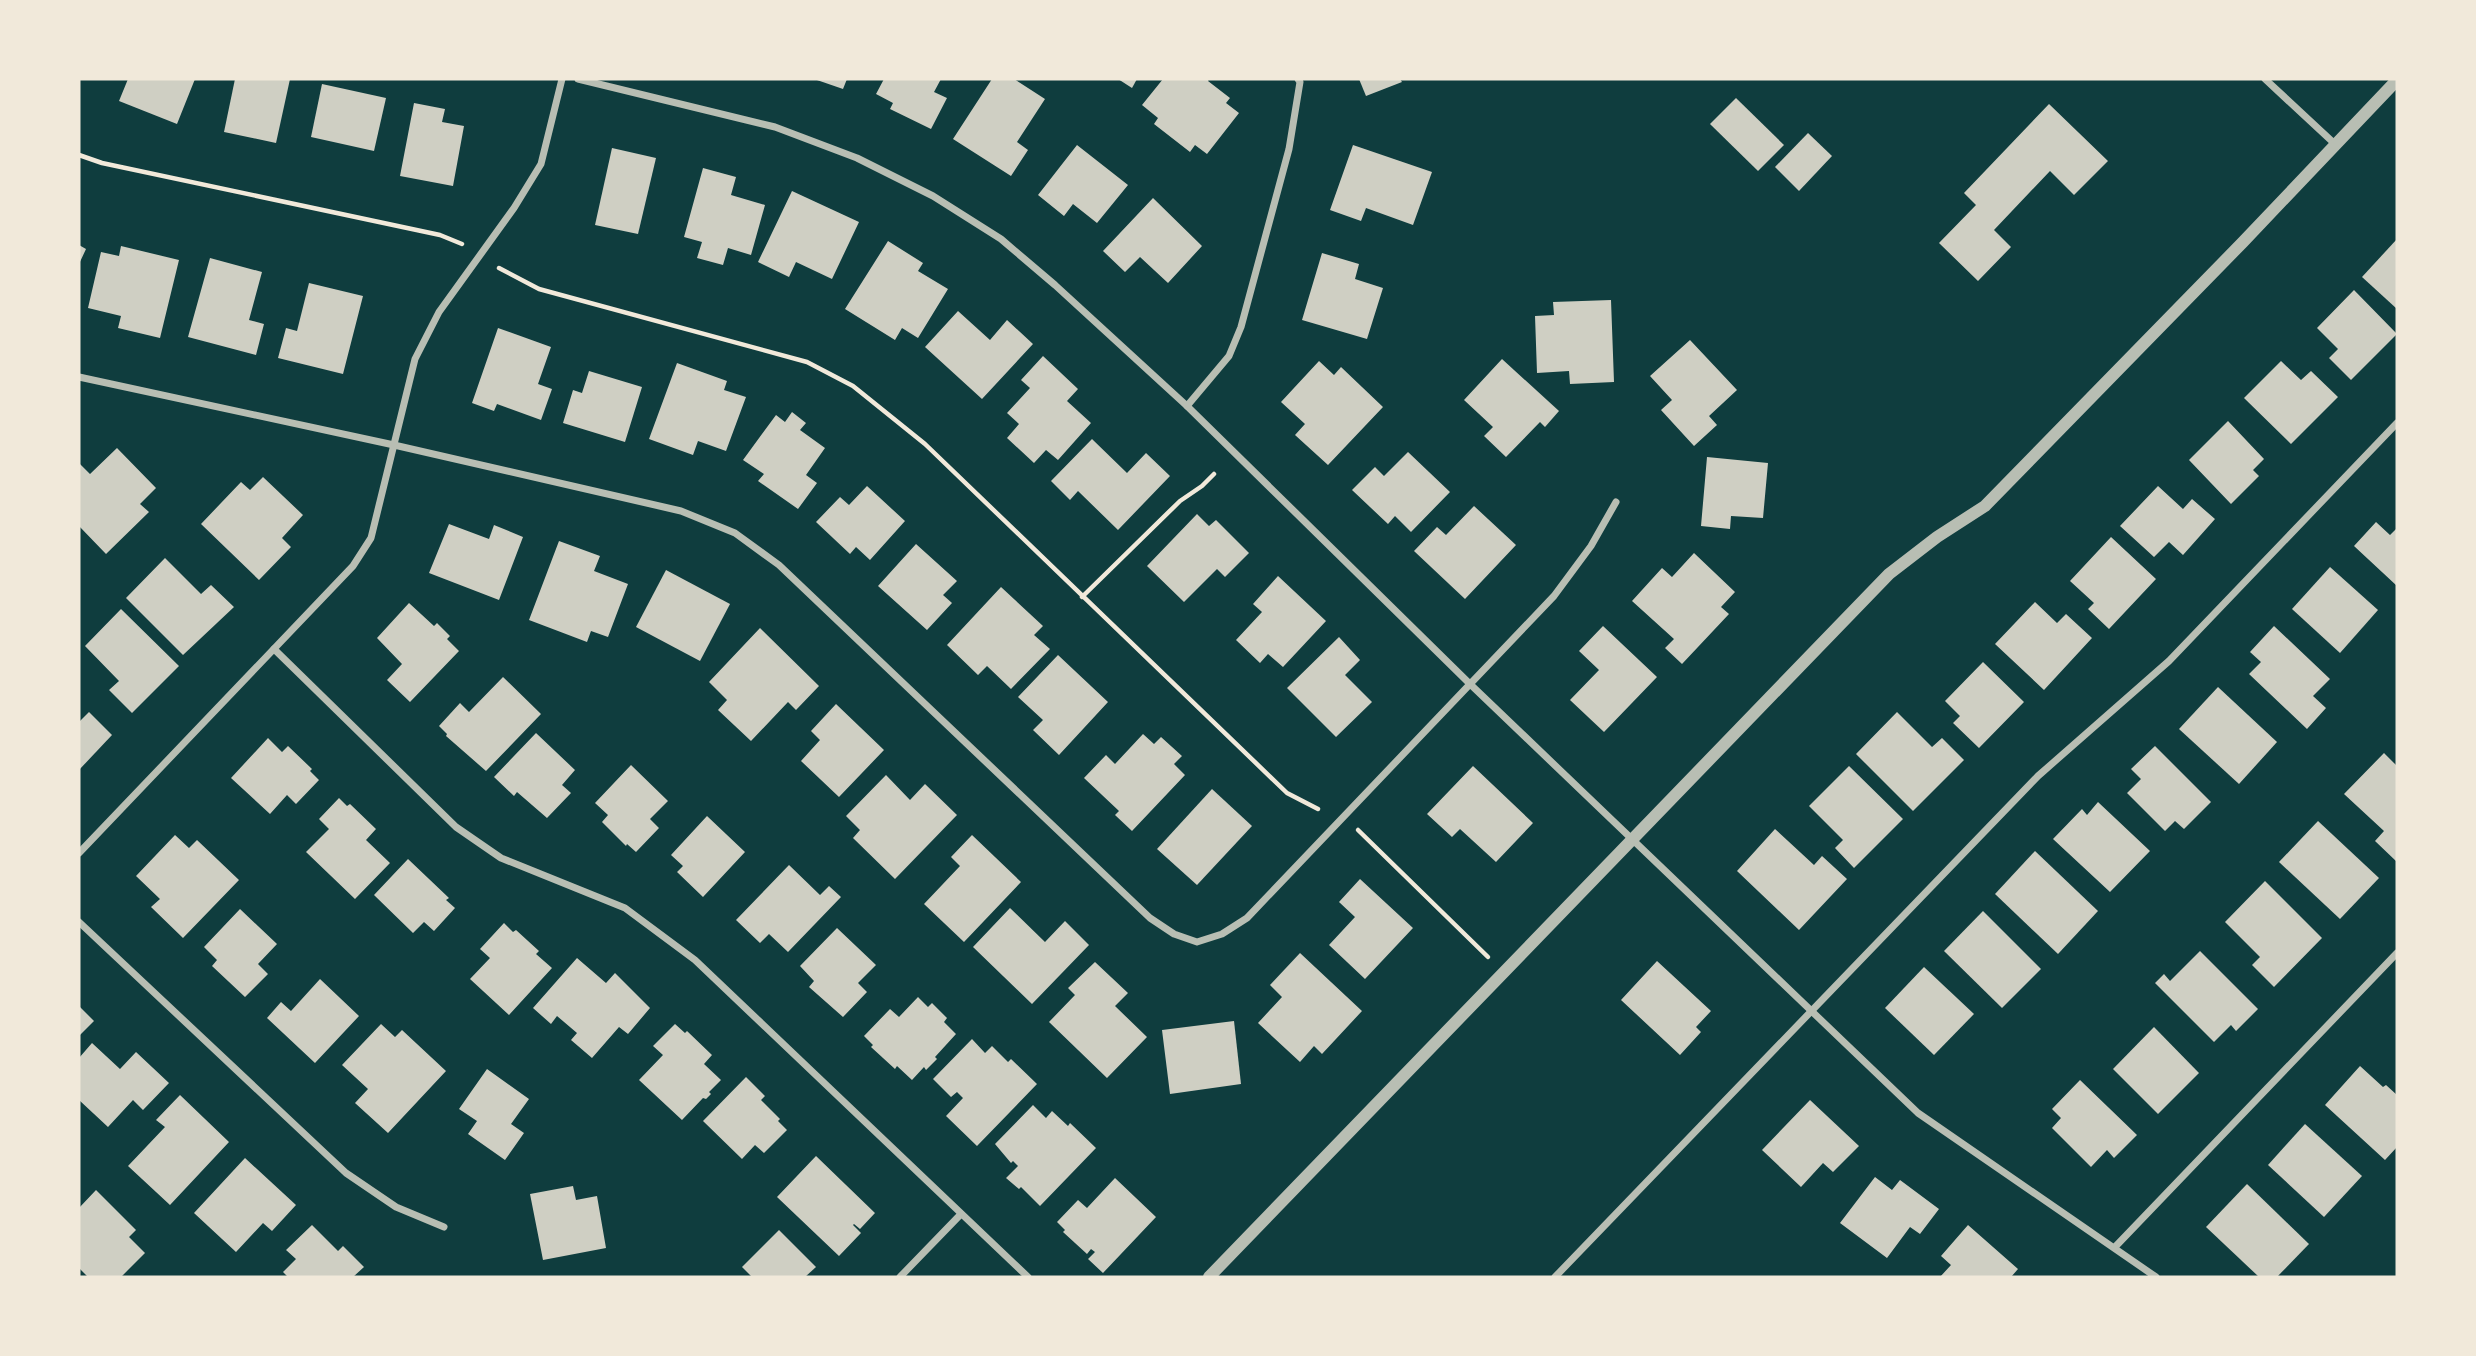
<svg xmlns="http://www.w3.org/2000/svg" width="2476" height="1356" font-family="'Public Sans',sans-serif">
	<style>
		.building { fill: #cfcfc3 }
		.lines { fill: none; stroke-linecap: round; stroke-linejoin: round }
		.path { stroke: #f1e9da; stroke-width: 4.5 }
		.minor { stroke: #b8beb3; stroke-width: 7 }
		.tertiary { stroke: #b8beb3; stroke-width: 12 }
	</style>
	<rect width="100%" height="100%" fill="#0f3d3e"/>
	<g class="building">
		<polygon points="128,79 195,79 177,124 119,101"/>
		<polygon points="235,79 290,79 276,143 224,132"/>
		<polygon points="814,79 847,79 843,89"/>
		<polygon points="884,79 941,79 934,92 947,98 931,129 890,109 893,103 876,94"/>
		<polygon points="992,79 1014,79 1045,99 1017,142 1028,150 1011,176 953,139"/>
		<polygon points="1118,79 1137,79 1132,88"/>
		<polygon points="1163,79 1209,79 1208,81 1230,98 1226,103 1239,113 1207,154 1195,145 1190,152 1154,124 1158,118 1142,105"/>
		<polygon points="1359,79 1400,79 1402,82 1366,96"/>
		<polygon points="322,84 386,98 374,151 311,137"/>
		<polygon points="1736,98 1784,145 1758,171 1710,124"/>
		<polygon points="414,103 445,109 442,122 464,126 453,186 400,176"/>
		<polygon points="2049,104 2108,161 2074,195 2050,171 1994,230 2011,247 1978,281 1939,243 1976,205 1964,193"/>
		<polygon points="1808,133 1832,156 1799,191 1775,167"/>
		<polygon points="1077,145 1128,185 1097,223 1073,204 1064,216 1038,195"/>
		<polygon points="1353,145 1432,172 1413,225 1366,208 1361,221 1330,210"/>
		<polygon points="612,148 656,158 638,234 595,225"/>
		<polygon points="703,168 736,177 731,195 765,205 751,255 728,248 723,265 697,258 702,242 684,237"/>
		<polygon points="792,191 859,222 832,279 796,262 789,277 758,262"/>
		<polygon points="1153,198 1202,246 1168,283 1140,257 1125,272 1103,251"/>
		<polygon points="2397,239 2397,309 2362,277"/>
		<polygon points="888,241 923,263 918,271 948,289 918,338 902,328 895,340 845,309"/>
		<polygon points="79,245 86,249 79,264"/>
		<polygon points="121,246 179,260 160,338 118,328 121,316 88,308 101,252 119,256"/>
		<polygon points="1322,253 1359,264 1355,279 1383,288 1367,339 1302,320"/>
		<polygon points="210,258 262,272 249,320 264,324 256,355 188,337"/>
		<polygon points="309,283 363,296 343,374 278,358 286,328 297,331"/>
		<polygon points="2354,290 2397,334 2351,380 2329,358 2338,349 2317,328"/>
		<polygon points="1611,300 1614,382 1570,384 1569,371 1537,373 1535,316 1554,315 1553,302"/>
		<polygon points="958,311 990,340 1007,320 1033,344 982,399 925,347"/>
		<polygon points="498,328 551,347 538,384 552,389 541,420 497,404 494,411 472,403"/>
		<polygon points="1690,340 1737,390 1709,416 1717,425 1694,446 1661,410 1672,400 1650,376"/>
		<polygon points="1043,356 1078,389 1067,401 1091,423 1058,460 1046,450 1034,463 1007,438 1019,424 1007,413 1030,388 1021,380"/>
		<polygon points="1502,359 1559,411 1545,427 1540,422 1506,457 1484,436 1493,427 1464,400"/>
		<polygon points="1319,361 1334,375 1341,367 1383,407 1328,465 1295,435 1305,424 1281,402"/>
		<polygon points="2281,361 2301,380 2311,371 2338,397 2291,444 2244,398"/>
		<polygon points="677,363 727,381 724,390 746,397 726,451 698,441 693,455 649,439"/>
		<polygon points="589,371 642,387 625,442 563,423 573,390 582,393"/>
		<polygon points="792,412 806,423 800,430 825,448 806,475 817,483 798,509 758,481 764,474 743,460 776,415 785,422"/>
		<polygon points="2228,421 2264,459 2253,470 2259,476 2231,504 2189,460"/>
		<polygon points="1092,439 1127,473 1146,453 1170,476 1118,530 1078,491 1070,500 1051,481"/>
		<polygon points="117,448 156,488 140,504 149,512 106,554 79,526 79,463 90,474"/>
		<polygon points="1408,452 1450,492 1411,532 1395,516 1388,524 1352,490 1375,467 1384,476"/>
		<polygon points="1707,457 1768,463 1763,518 1731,516 1730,529 1701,526"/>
		<polygon points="263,477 303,515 282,538 291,547 259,580 201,524 241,482 250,490"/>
		<polygon points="867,486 905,521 870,560 856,547 850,554 816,522 840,497 849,505"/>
		<polygon points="2158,486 2183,509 2192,499 2215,519 2183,555 2169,542 2154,557 2120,526"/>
		<polygon points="1474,506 1516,545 1465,599 1414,551 1437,527 1446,535"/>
		<polygon points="1197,514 1209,526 1216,520 1249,553 1225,577 1217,569 1184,602 1147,566"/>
		<polygon points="2376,522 2390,535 2397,528 2397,586 2354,546"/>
		<polygon points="449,524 489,539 494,525 523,537 499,600 429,573"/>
		<polygon points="2111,537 2156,579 2109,629 2088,609 2094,603 2070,581"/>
		<polygon points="559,541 600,556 594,571 628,584 608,637 591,631 587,642 529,620"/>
		<polygon points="916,544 957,581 943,595 952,603 927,630 878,586"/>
		<polygon points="1694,553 1735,592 1721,607 1729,614 1682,664 1665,648 1674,639 1632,601 1662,568 1672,577"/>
		<polygon points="165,558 201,594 211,585 234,607 183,655 126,598"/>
		<polygon points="2330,567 2378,610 2340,653 2292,609"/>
		<polygon points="666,570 730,604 700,661 636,627"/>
		<polygon points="1278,576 1326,621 1283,667 1268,654 1260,663 1236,640 1262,612 1253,604"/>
		<polygon points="1001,587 1043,626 1034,635 1050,649 1011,689 987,666 978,675 947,645"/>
		<polygon points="2035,602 2057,623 2066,614 2092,638 2044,690 1995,644"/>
		<polygon points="409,603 434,626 437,623 450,636 447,639 459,651 410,702 387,680 402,664 377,638"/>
		<polygon points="121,609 179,666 132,713 109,690 119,681 85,646"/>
		<polygon points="1603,626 1657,677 1604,732 1570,700 1599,670 1579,651"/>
		<polygon points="2274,626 2330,679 2313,696 2326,708 2307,729 2249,674 2261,662 2250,652"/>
		<polygon points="760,628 819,686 796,710 788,702 751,741 718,710 727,700 709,682"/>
		<polygon points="1339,637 1360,660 1345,675 1372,702 1336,737 1287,688"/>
		<polygon points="1058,655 1108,702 1059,755 1033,730 1043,720 1018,697"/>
		<polygon points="1983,662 2024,702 1979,748 1953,723 1960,716 1945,701"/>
		<polygon points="503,677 541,714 486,771 446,736 447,734 439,726 460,703 469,712"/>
		<polygon points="2218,687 2277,742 2239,784 2179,729"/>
		<polygon points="836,704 884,750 839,797 801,761 820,740 811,731"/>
		<polygon points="89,712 112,735 79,770 79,722"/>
		<polygon points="1897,712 1932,747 1942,738 1964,760 1913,811 1856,754"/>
		<polygon points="536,733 575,770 562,785 571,793 547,818 517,792 514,796 494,777"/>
		<polygon points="1143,734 1154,744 1161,737 1182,756 1174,764 1185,775 1132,831 1115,815 1119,811 1084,778 1106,755 1115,764"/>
		<polygon points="268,738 282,752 288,746 312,769 310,771 319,780 296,804 287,795 270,814 231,778"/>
		<polygon points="2155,746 2211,802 2184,829 2175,821 2165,831 2127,793 2141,779 2131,769"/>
		<polygon points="2384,753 2397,766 2397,862 2375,841 2384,831 2344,794"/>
		<polygon points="631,765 668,801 650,819 659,828 636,852 627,844 626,846 602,822 608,815 595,803"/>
		<polygon points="1473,766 1533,823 1496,862 1460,829 1452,837 1427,814"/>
		<polygon points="1849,766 1903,819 1854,868 1835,848 1843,840 1809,806"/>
		<polygon points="886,775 910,800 925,784 957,815 895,879 853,838 860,830 846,816"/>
		<polygon points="1212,789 1252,826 1197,885 1157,849"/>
		<polygon points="339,798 347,806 350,804 376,829 366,840 390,863 355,899 306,852 329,829 319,819"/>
		<polygon points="2098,802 2150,851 2110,892 2053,839 2082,809 2087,815"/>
		<polygon points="707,816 745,852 703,897 677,872 683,866 671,855"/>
		<polygon points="2318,821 2379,878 2340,919 2279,862"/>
		<polygon points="1775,829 1814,865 1822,856 1847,879 1799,930 1737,871"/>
		<polygon points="175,835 189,848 197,840 239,880 183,938 151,907 160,899 136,876"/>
		<polygon points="972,835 1021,882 964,942 924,904 960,866 951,857"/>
		<polygon points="2035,851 2098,911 2058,954 1995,894"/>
		<polygon points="408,859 449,898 446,900 455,908 434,931 424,922 413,933 374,895"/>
		<polygon points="789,865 820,895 829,886 841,897 788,952 769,934 760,943 736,920"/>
		<polygon points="1360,879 1413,928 1365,979 1329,945 1355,917 1339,902"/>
		<polygon points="2265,881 2322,938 2274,987 2252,965 2260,957 2225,922"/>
		<polygon points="1010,908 1045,942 1065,921 1089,945 1032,1004 973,947"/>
		<polygon points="240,909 277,944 258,964 268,974 245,997 212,966 217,960 204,947"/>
		<polygon points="1983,911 2041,969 2002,1008 1944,951"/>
		<polygon points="504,923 513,932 516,930 539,951 536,954 552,968 509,1015 470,979 490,958 480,949"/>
		<polygon points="837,928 876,965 858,983 867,992 843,1017 809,987 814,981 800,966"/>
		<polygon points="2200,951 2258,1009 2236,1031 2231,1025 2214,1042 2155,983 2164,974 2170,981"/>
		<polygon points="1300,953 1362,1011 1322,1054 1314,1046 1300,1062 1258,1023 1282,997 1270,985"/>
		<polygon points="577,958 606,983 615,973 650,1008 628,1034 619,1027 592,1058 571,1040 577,1033 557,1016 551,1024 533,1008"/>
		<polygon points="1657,961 1711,1011 1696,1027 1701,1032 1680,1055 1621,1000"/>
		<polygon points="1095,962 1128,993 1115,1006 1147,1037 1107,1078 1049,1022 1075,995 1068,988"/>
		<polygon points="1924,967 1974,1014 1934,1055 1885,1008"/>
		<polygon points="320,979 359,1016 315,1063 267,1018 281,1002 291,1011"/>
		<polygon points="918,997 928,1007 932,1003 947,1018 944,1022 956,1034 935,1057 937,1059 926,1070 924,1067 912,1080 897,1066 895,1069 871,1047 873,1045 864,1036 890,1009 899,1017"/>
		<polygon points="79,1006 94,1021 79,1036"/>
		<polygon points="1234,1021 1241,1084 1170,1094 1162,1030"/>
		<polygon points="381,1024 395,1037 402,1030 446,1071 388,1133 355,1103 368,1089 342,1065"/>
		<polygon points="675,1024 685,1033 687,1031 712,1055 704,1064 721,1080 709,1092 711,1094 706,1099 703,1098 682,1120 639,1080 663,1055 653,1046"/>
		<polygon points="2154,1027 2199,1073 2158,1114 2113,1069"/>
		<polygon points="972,1039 985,1053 992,1046 1008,1062 1011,1059 1037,1084 977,1146 946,1116 963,1098 957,1092 951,1097 933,1079"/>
		<polygon points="92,1043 120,1069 136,1052 169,1083 143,1110 133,1100 108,1127 79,1100 79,1058"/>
		<polygon points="2360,1066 2383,1087 2386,1085 2397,1095 2397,1147 2385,1160 2325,1105"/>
		<polygon points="487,1069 529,1099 511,1124 524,1133 505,1160 468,1134 477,1121 459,1109"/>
		<polygon points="746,1077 765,1096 761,1100 780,1119 778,1121 787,1130 764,1153 755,1145 742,1159 703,1121"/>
		<polygon points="2080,1080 2137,1135 2114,1158 2107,1150 2091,1167 2052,1128 2061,1118 2052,1109"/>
		<polygon points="180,1095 229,1142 170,1205 128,1166 165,1127 156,1120"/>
		<polygon points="1810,1100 1859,1146 1833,1172 1823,1163 1801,1187 1762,1150"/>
		<polygon points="1033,1105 1046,1118 1052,1111 1068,1126 1070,1123 1096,1148 1040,1206 1021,1187 1019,1189 1006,1178 1018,1166 1013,1161 1011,1163 995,1144"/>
		<polygon points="2305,1124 2362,1176 2324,1217 2268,1165"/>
		<polygon points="816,1156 875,1213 860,1229 854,1224 853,1225 861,1233 839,1256 777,1197"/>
		<polygon points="245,1158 296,1205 272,1231 263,1223 236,1252 194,1213"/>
		<polygon points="1875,1177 1892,1190 1900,1180 1939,1209 1920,1234 1910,1227 1887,1258 1840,1223"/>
		<polygon points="1115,1178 1156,1217 1103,1273 1088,1259 1095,1252 1091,1249 1087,1254 1063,1232 1065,1230 1057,1222 1078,1200 1087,1208"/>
		<polygon points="2247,1184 2309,1244 2277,1277 2259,1277 2206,1227"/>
		<polygon points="573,1186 576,1200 597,1196 606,1248 543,1260 530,1194"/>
		<polygon points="96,1190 136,1230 129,1237 145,1253 121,1277 88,1277 80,1269 79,1271 79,1208"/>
		<polygon points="312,1225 338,1251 343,1246 364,1267 353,1277 288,1277 283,1272 296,1259 286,1250"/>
		<polygon points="1968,1225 2018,1269 2011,1277 1940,1277 1951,1265 1941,1256"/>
		<polygon points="779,1230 816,1267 805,1277 752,1277 742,1267"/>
	</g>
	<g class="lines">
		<g class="path">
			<polyline points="79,155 102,163 440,235 462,244"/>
			<polyline points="499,268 539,289 807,362 853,386 925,444 1287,793 1318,809"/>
			<polyline points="1082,597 1180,501 1202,486 1214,474"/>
			<polyline points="1358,830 1488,957"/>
		</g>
		<g class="minor">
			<polyline points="578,79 775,127 857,158 933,196 1001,239 1055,285 1187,406 1470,684 1918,1113 2156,1277"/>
			<polyline points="2265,79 2336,145"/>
			<polyline points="79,377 394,445 681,511 735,533 779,565 1150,918 1174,934 1197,942 1222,934 1247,918 1554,596 1591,546 1616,502"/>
			<polyline points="1187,406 1229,356 1241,327 1289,149 1300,82 1298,79"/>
			<polyline points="274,649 456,827 501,858 625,908 695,960 1028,1277"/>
			<polyline points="79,853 353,566 371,538 415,359 439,312 514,208 541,164 562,79"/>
			<polyline points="79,922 346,1173 396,1207 444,1227"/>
			<polyline points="2115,1247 2397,953"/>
			<polyline points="900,1277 961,1214"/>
			<polyline points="1555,1277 2038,776 2169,661 2397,423"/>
		</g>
		<polyline class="tertiary" points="1209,1277 1889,574 1937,537 1985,506 2243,242 2397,80"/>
	</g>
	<rect width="2476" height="1356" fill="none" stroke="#f1e9da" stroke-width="161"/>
</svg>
